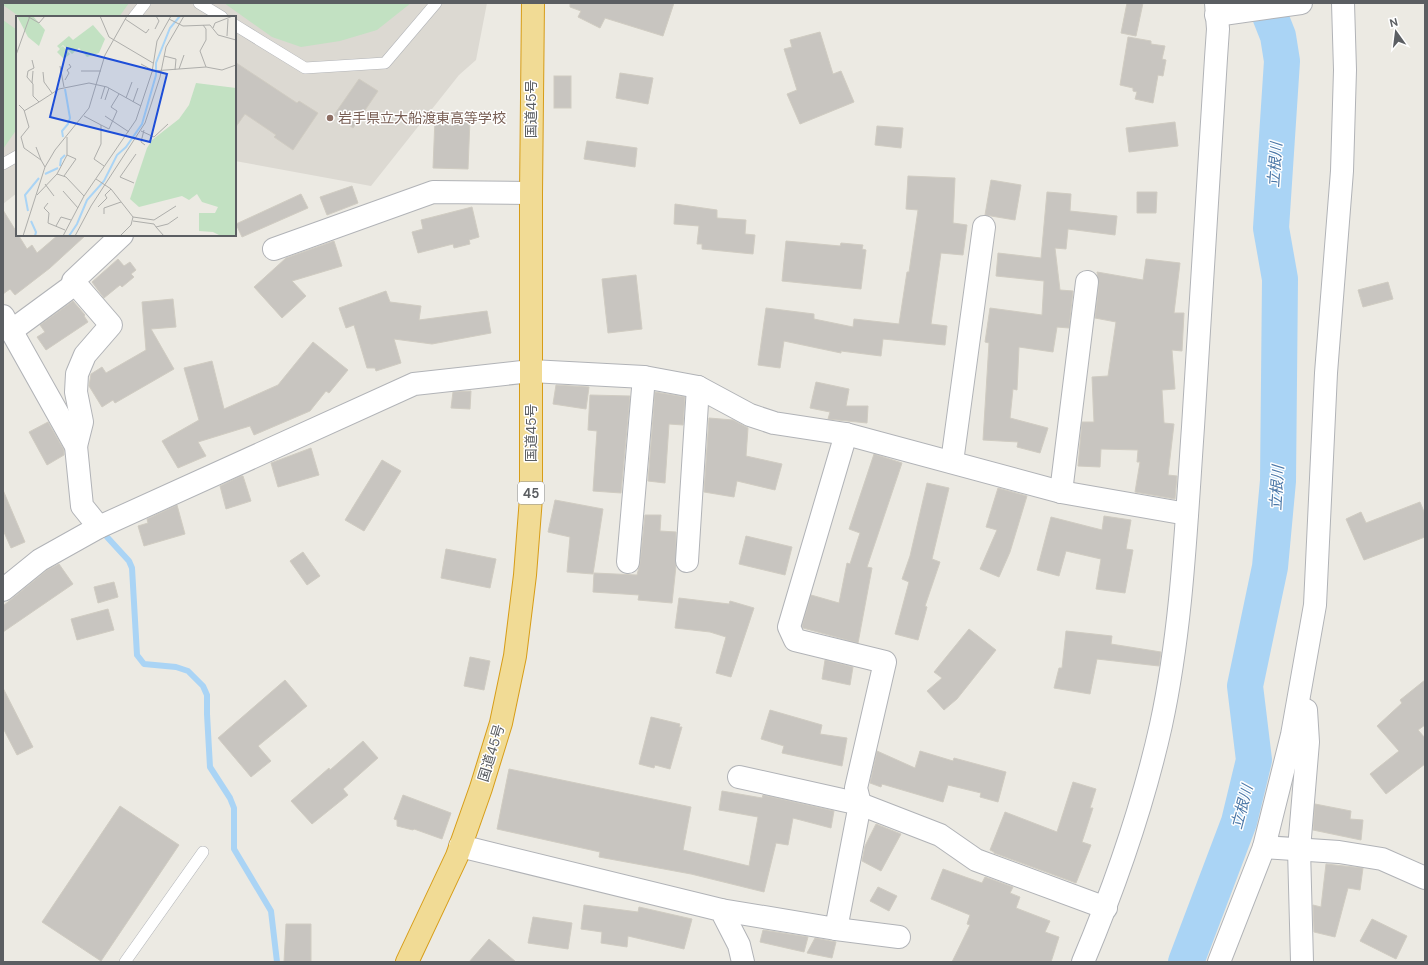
<svg xmlns="http://www.w3.org/2000/svg" width="1428" height="965" font-family="'DM Sans','Noto Sans JP',sans-serif">
	<style>
		.education { fill: #dcd9d2 }
		.green { fill: #c2e1c2 }
		.lines { fill: none; stroke-linecap: round; stroke-linejoin: round }
		.stream { stroke: #aad4f5; stroke-width: 6 }
		.river { stroke: #aad4f5; stroke-width: 36 }
		.building { fill: #c8c5c0; stroke: #d0ccc2 }
		.lane-casing { stroke: #b1b3b7; stroke-width: 12 }
		.street-casing { stroke: #b1b3b7; stroke-width: 24 }
		.highway-casing { stroke: #d79d18; stroke-width: 24 }
		.lane { stroke: #fff; stroke-width: 11 }
		.street { stroke: #fff; stroke-width: 22 }
		.highway { stroke: #f1db95; stroke-width: 22 }
		.education-dot { fill: #8d6e63; stroke: #fff; stroke-width: 1.5 }
		.labels { text-anchor: middle; stroke-width: 3; stroke-linejoin: round; paint-order: stroke }
		.shield { fill: #fff; stroke: #8c8e91; stroke-width: 1 }
		.shield-label { font-size: 13px; font-weight: bold; fill: #5b5e62 }
		.street-label { font-size: 14px; fill: #5b5e62; stroke: #fff }
		.education-label { font-size: 14px; fill: #785e54; stroke: #fff; text-anchor: start }
		.water-label { font-size: 15px; font-style: italic; fill: #4a76a6; stroke: #fff }
		.inset-river { fill: none; stroke: #aad4f5; stroke-width: 2 }
		.inset-road { fill: none; stroke: #aeaeab; stroke-width: 1 }
		.view { fill: #1d4ed8; fill-opacity: 0.15; stroke: #1d4ed8; stroke-width: 2 }
		.inset-edge { fill: none; stroke: #5b5e62; stroke-width: 2 }
	</style>
	<rect width="100%" height="100%" fill="#eceae3"/>
	<polygon class="education" points="3,3 487,3 476,60 459,75 371,186 235,161 235,17 17,17 17,193 3,204"/>
	<g class="green">
		<polygon points="3,3 129,3 119,17 20,17 3,5"/>
		<polygon points="224,3 411,3 377,30 340,41 301,47 272,37"/>
		<polygon points="3,20 17,30 17,129 3,149"/>
	</g>
	<g class="lines">
		<polyline class="stream" points="107,537 129,561 132,568 137,655 144,664 176,667 188,671 203,686 207,695 207,714 210,767 230,798 234,808 234,849 271,911 277,962"/>
		<polyline class="river" points="1186,962 1239,822 1254,760 1245,686 1270,567 1278,481 1280,279 1271,228 1282,61 1278,36 1265,3"/>
	</g>
	<g class="building">
		<polygon points="570,3 674,3 663,36 605,18 600,28 578,17 581,11 570,7"/>
		<polygon points="1127,3 1143,3 1136,36 1121,33"/>
		<polygon points="820,32 833,74 841,71 854,102 800,124 787,94 797,90 784,49 792,47 790,40"/>
		<polygon points="1128,37 1151,41 1151,44 1165,46 1162,59 1166,60 1163,76 1158,75 1153,103 1135,99 1137,92 1133,91 1133,88 1120,85"/>
		<polygon points="235,62 297,103 299,101 318,113 293,150 274,137 276,135 245,114 235,128"/>
		<polygon points="620,73 653,78 648,104 616,98"/>
		<rect x="554" y="76" width="17" height="32"/>
		<polygon points="359,79 378,91 353,128 334,115"/>
		<polygon points="435,118 470,119 468,169 433,168"/>
		<polygon points="1175,122 1178,146 1129,152 1126,128"/>
		<polygon points="877,126 903,128 901,148 875,145"/>
		<polygon points="587,141 637,148 635,167 584,159"/>
		<polygon points="908,176 955,178 953,223 967,225 963,255 941,253 931,324 947,326 945,345 883,339 881,356 841,351 841,353 784,341 780,368 758,365 766,308 814,314 814,319 853,327 854,319 899,324 907,272 909,272 918,210 906,209"/>
		<polygon points="991,180 1021,185 1015,220 985,215"/>
		<polygon points="352,186 358,203 327,215 320,197"/>
		<polygon points="1047,192 1071,194 1070,211 1117,216 1115,235 1068,229 1066,249 1055,248 1060,290 1073,291 1069,328 1057,327 1053,352 1019,347 1017,390 1013,389 1010,418 1048,428 1040,453 1017,447 1018,442 983,440 989,343 985,342 990,308 1042,315 1044,281 996,276 998,253 1041,258"/>
		<polygon points="1137,192 1157,192 1156,213 1137,213"/>
		<polygon points="301,194 308,208 242,237 236,224"/>
		<polygon points="675,204 717,210 717,218 746,220 745,234 755,235 753,254 702,249 702,244 697,244 699,226 674,224"/>
		<polygon points="472,207 479,237 469,240 470,244 454,248 453,244 418,253 412,232 423,229 421,220"/>
		<polygon points="3,210 27,249 32,245 37,253 58,235 86,235 50,268 15,295 10,289 3,294"/>
		<polygon points="334,241 342,266 292,281 306,296 282,318 254,287 286,258"/>
		<polygon points="786,241 840,246 841,243 863,245 862,249 866,250 861,289 782,281"/>
		<polygon points="118,259 124,266 130,262 136,270 131,274 134,277 122,287 120,285 104,298 92,282"/>
		<polygon points="1146,259 1180,263 1174,313 1184,313 1182,351 1172,350 1175,389 1162,390 1164,423 1174,424 1168,475 1177,476 1175,499 1135,492 1140,462 1137,462 1138,450 1101,449 1100,467 1078,466 1082,422 1094,422 1092,377 1108,376 1116,322 1095,318 1099,284 1097,272 1143,280"/>
		<polygon points="636,275 642,329 608,333 602,279"/>
		<polygon points="1388,282 1393,299 1363,307 1358,290"/>
		<polygon points="386,291 390,302 421,306 419,320 487,311 491,333 432,344 394,339 401,363 376,371 375,368 367,368 354,325 346,328 339,308"/>
		<polygon points="173,299 176,327 151,329 174,369 115,403 113,400 102,407 89,386 91,374 102,367 106,373 146,350 142,302"/>
		<polygon points="73,301 85,315 84,316 88,322 46,350 37,337 45,332 40,325"/>
		<polygon points="313,342 348,370 329,393 326,391 310,411 254,435 250,426 198,442 206,456 178,468 162,441 199,420 184,368 212,361 224,409 278,385"/>
		<polygon points="816,382 849,389 846,406 868,406 867,423 828,419 830,412 810,408"/>
		<polygon points="556,385 589,387 586,409 553,404"/>
		<polygon points="471,391 470,409 451,408 453,392"/>
		<polygon points="655,392 685,397 683,425 669,424 665,483 648,481"/>
		<polygon points="590,395 630,396 621,493 593,491 597,431 588,430"/>
		<polygon points="709,418 733,420 748,428 746,456 782,464 775,490 737,481 734,497 704,492"/>
		<polygon points="48,422 64,450 64,455 47,465 29,432"/>
		<polygon points="311,448 319,475 278,487 271,463"/>
		<polygon points="874,454 902,463 867,567 872,568 858,643 803,628 802,626 811,595 839,603 847,563 850,564 860,533 849,529"/>
		<polygon points="382,460 401,471 364,531 345,520"/>
		<polygon points="241,476 243,476 251,501 226,509 220,486"/>
		<polygon points="927,483 949,488 932,559 940,562 925,606 927,607 918,640 895,634 909,582 902,579 910,556"/>
		<polygon points="998,488 1027,496 1010,552 999,577 980,569 997,530 986,527"/>
		<polygon points="3,490 25,542 11,548 3,530"/>
		<polygon points="555,500 603,509 593,574 567,572 570,537 548,532"/>
		<polygon points="1420,502 1425,514 1425,537 1364,560 1346,519 1361,512 1366,523"/>
		<polygon points="177,505 185,534 144,546 138,526 148,523 147,519"/>
		<polygon points="645,515 661,515 660,531 676,532 676,566 672,603 638,600 639,595 593,592 594,573 637,575 640,563"/>
		<polygon points="1104,516 1131,520 1126,549 1133,550 1125,593 1096,589 1101,559 1066,551 1059,576 1037,570 1051,517 1102,530"/>
		<polygon points="746,536 792,547 785,575 739,564"/>
		<polygon points="446,549 496,559 490,588 441,578"/>
		<polygon points="303,552 320,576 307,585 290,561"/>
		<polygon points="59,564 73,584 3,632 3,606 47,570"/>
		<polygon points="114,582 118,597 98,603 94,587"/>
		<polygon points="679,598 729,604 730,601 754,608 731,677 716,673 726,637 710,632 675,628"/>
		<polygon points="108,609 114,630 77,640 71,619"/>
		<polygon points="969,629 996,650 957,699 944,710 927,691 942,678 934,672"/>
		<polygon points="1066,631 1112,636 1111,644 1161,652 1159,666 1097,659 1090,694 1054,688 1059,668 1062,668"/>
		<polygon points="470,657 490,661 484,690 464,686"/>
		<polygon points="825,660 853,667 850,685 822,679"/>
		<polygon points="285,680 307,706 258,746 271,761 251,777 218,738"/>
		<polygon points="1425,680 1425,725 1418,730 1425,738 1425,764 1386,794 1370,774 1399,751 1377,726 1402,703 1400,700"/>
		<polygon points="3,688 33,747 17,755 3,728"/>
		<polygon points="770,710 822,725 820,734 847,738 842,766 782,753 784,746 761,739"/>
		<polygon points="651,717 680,724 679,727 682,727 670,769 655,765 654,768 639,764"/>
		<polygon points="363,741 378,758 343,789 348,795 312,824 291,801 329,768 330,770"/>
		<polygon points="877,751 915,768 920,751 953,761 954,758 1006,772 998,802 980,797 981,793 948,785 943,802 882,784 881,787 870,783"/>
		<polygon points="509,769 691,807 683,850 749,866 758,817 719,810 722,791 762,798 763,795 834,811 831,828 793,818 788,845 776,843 764,892 691,874 599,857 600,852 497,829"/>
		<polygon points="1073,782 1096,789 1090,808 1093,808 1082,842 1091,845 1076,883 994,853 994,852 990,850 1005,812 1057,832"/>
		<polygon points="403,795 451,813 442,839 414,829 413,830 397,826 397,820 394,819"/>
		<polygon points="1315,804 1351,811 1350,819 1363,820 1361,840 1313,830"/>
		<polygon points="120,806 179,845 101,961 42,922"/>
		<polygon points="876,824 901,834 881,871 862,861 865,846"/>
		<polygon points="1326,864 1363,868 1360,890 1348,888 1335,937 1314,932 1313,905 1321,907"/>
		<polygon points="943,869 982,883 985,877 1013,887 1010,893 1020,897 1016,908 1050,921 1045,932 1059,937 1051,962 952,962 970,925 967,924 970,915 931,899"/>
		<polygon points="878,887 897,896 889,911 870,901"/>
		<polygon points="584,905 638,912 639,907 692,919 684,949 628,936 627,947 601,943 602,932 581,929"/>
		<polygon points="533,917 572,923 568,949 528,943"/>
		<polygon points="1372,919 1407,936 1396,959 1360,941"/>
		<polygon points="286,924 311,924 311,962 284,962"/>
		<polygon points="763,930 808,937 804,952 760,942"/>
		<polygon points="815,938 836,942 832,958 807,953"/>
		<polygon points="489,939 516,962 469,962"/>
	</g>
	<g class="lines">
		<g class="lane-casing">
			<g id="lane">
				<polyline points="199,3 222,17"/>
				<polyline points="134,17 145,3"/>
				<polyline points="235,25 305,68 385,63 436,3"/>
				<polyline points="3,164 17,156"/>
				<polyline points="125,962 203,852"/>
			</g>
		</g>
		<g class="street-casing">
			<g id="street">
				<polyline points="1216,15 1301,3"/>
				<polyline points="274,249 433,192 531,193"/>
				<polyline points="3,316 76,446 82,506 99,527"/>
				<polyline points="11,331 75,284"/>
				<polyline points="76,446 82,422 76,392 77,374 85,355 111,325 73,281 122,235"/>
				<polyline points="952,462 984,227"/>
				<polyline points="1061,492 1087,282"/>
				<polyline points="687,561 698,387"/>
				<polyline points="628,562 644,377"/>
				<polyline points="3,590 40,560 99,527 414,384 531,371 644,377 698,387 750,415 774,423 846,434 1061,492 1187,514"/>
				<polyline points="739,777 860,804 940,835 976,860 1106,908"/>
				<polyline points="460,846 721,910 739,945 743,962"/>
				<polyline points="1264,847 1339,852 1382,859 1425,878"/>
				<polyline points="721,910 836,929 860,804 856,788 885,662 795,640 789,627 846,434"/>
				<polyline points="836,929 899,937"/>
				<path d="M1083,962C1115,886 1143,806 1161,725C1182,628 1186,526 1193,427C1201,304 1209,181 1216,58L1218,29L1216,3"/>
				<polyline points="1219,962 1264,847 1292,735 1315,605 1326,373 1342,171 1345,70 1343,3"/>
				<polyline points="1302,962 1299,849 1308,742 1306,710"/>
			</g>
		</g>
		<g class="highway-casing">
			<polyline id="highway" points="407,962 457,856 481,788 501,723 515,656 525,575 531,498 531,193 533,3"/>
		</g>
		<use href="#lane" class="lane"/>
		<use href="#street" class="street"/>
		<use href="#highway" class="highway"/>
	</g>
	<circle class="education-dot" cx="330" cy="118" r="4"/>
	<g class="labels">
		<rect class="shield" x="518" y="482" width="26" height="22" rx="3"/>
		<g class="shield-label">
			<text x="531" y="498">45</text>
		</g>
		<g class="street-label">
			<text transform="translate(531 109) rotate(-90)" y="5">国道45号</text>
			<text transform="translate(531 433) rotate(-90)" y="5">国道45号</text>
			<text transform="translate(491 753) rotate(-73)" y="5">国道45号</text>
		</g>
		<g class="education-label">
			<text x="338" y="123">岩手県立大船渡東高等学校</text>
		</g>
		<g class="water-label">
			<text transform="translate(1275 165) rotate(-86)" y="5">立根川</text>
			<text transform="translate(1277 488) rotate(-87)" y="5">立根川</text>
			<text transform="translate(1242 807) rotate(-75)" y="5">立根川</text>
		</g>
	</g>
	<g transform="translate(16 16)">
		<rect width="220" height="220" fill="#eceae3"/>
		<path d="M1,0H17L29,14L23,30L12,21ZM77,9L89,23L83,37L71,41L63,32L56,38L47,29L44,32L47,30L54,38L48,43L41,36L44,33L41,30L53,20L57,24ZM180,67L220,72V220H205L197,216L183,215V197H199L202,191L186,186L181,178L173,184L166,180L123,191L114,183L131,132L136,124L163,103L173,89Z" fill="#c2e1c2"/>
		<path class="inset-river" d="M47,121L46,115L52,108L54,102L49,73M44,150L45,143L49,139M29,158L42,152M12,195L9,179L23,162M15,205L20,216L19,220M53,220L61,208L71,184L88,165L101,139L110,131L126,108L140,59V47L154,12L164,0"/>
		<path class="inset-road" d="M11,0L23,7L29,0M84,0L93,21L137,47M109,3L130,17L133,13M153,3L167,10L194,9L202,19L220,24M187,9L190,13V24L184,35L190,51M197,12L199,7L217,0M139,13L143,5L140,0M211,20L212,3M0,39L14,0M148,40L160,43L159,54M16,44L18,52L12,55L11,61L17,68V80L23,86L43,73L73,67L91,71L125,90M125,48L136,54M44,50L48,71M163,53L168,39M65,55H85M136,55L190,51L206,54L220,49M27,56L28,66L36,77M49,64L53,57L51,54L55,51L53,48M16,67L17,55M110,82L116,66M85,83L89,70M89,84L93,72M117,86L122,72M3,89L8,94L13,111L5,121L8,132L25,144L29,151M8,95L23,86M68,100L85,109V128L78,143L88,150M89,100L113,116M85,109L93,113L101,95L95,91L103,78M128,114L125,126L129,129M125,115L138,121L152,108M20,131L25,144M41,158L50,161L68,180M48,160L60,143L51,139M80,163L95,173L117,201L115,209L104,220M118,167L104,161L120,138M29,168L38,180M47,175L62,192M21,179L41,158L51,139V121M32,187L28,192L33,197L32,207L49,214M82,191L91,182L89,179L95,173M88,198V192L105,186M117,201L138,204L160,190M117,205L138,208L140,211L152,208L162,201M40,210L45,201L55,204M140,211L148,220M7,220L29,151L39,134L73,92L89,39L111,0M47,220L68,180L120,104L136,56L141,25L155,0M59,220L75,190L129,107L144,61L150,31L168,0"/>
		<path class="view" d="M51,32L151,58L134,126L34,101Z"/>
		<rect width="220" height="220" class="inset-edge"/>
	</g>
	<rect width="1428" height="965" fill="none" stroke="#5b5e62" stroke-width="8"/>
	<g transform="translate(1396 32) rotate(346)" stroke="#ffffff" stroke-width="3" paint-order="stroke">
	<path d="M0-3L7 15L0 10L-7 15Z" fill="#5b5e62"/>
	<text y="-6" font-size="11" font-weight="bold" text-anchor="middle" fill="#5b5e62">N</text>
	</g>
</svg>
